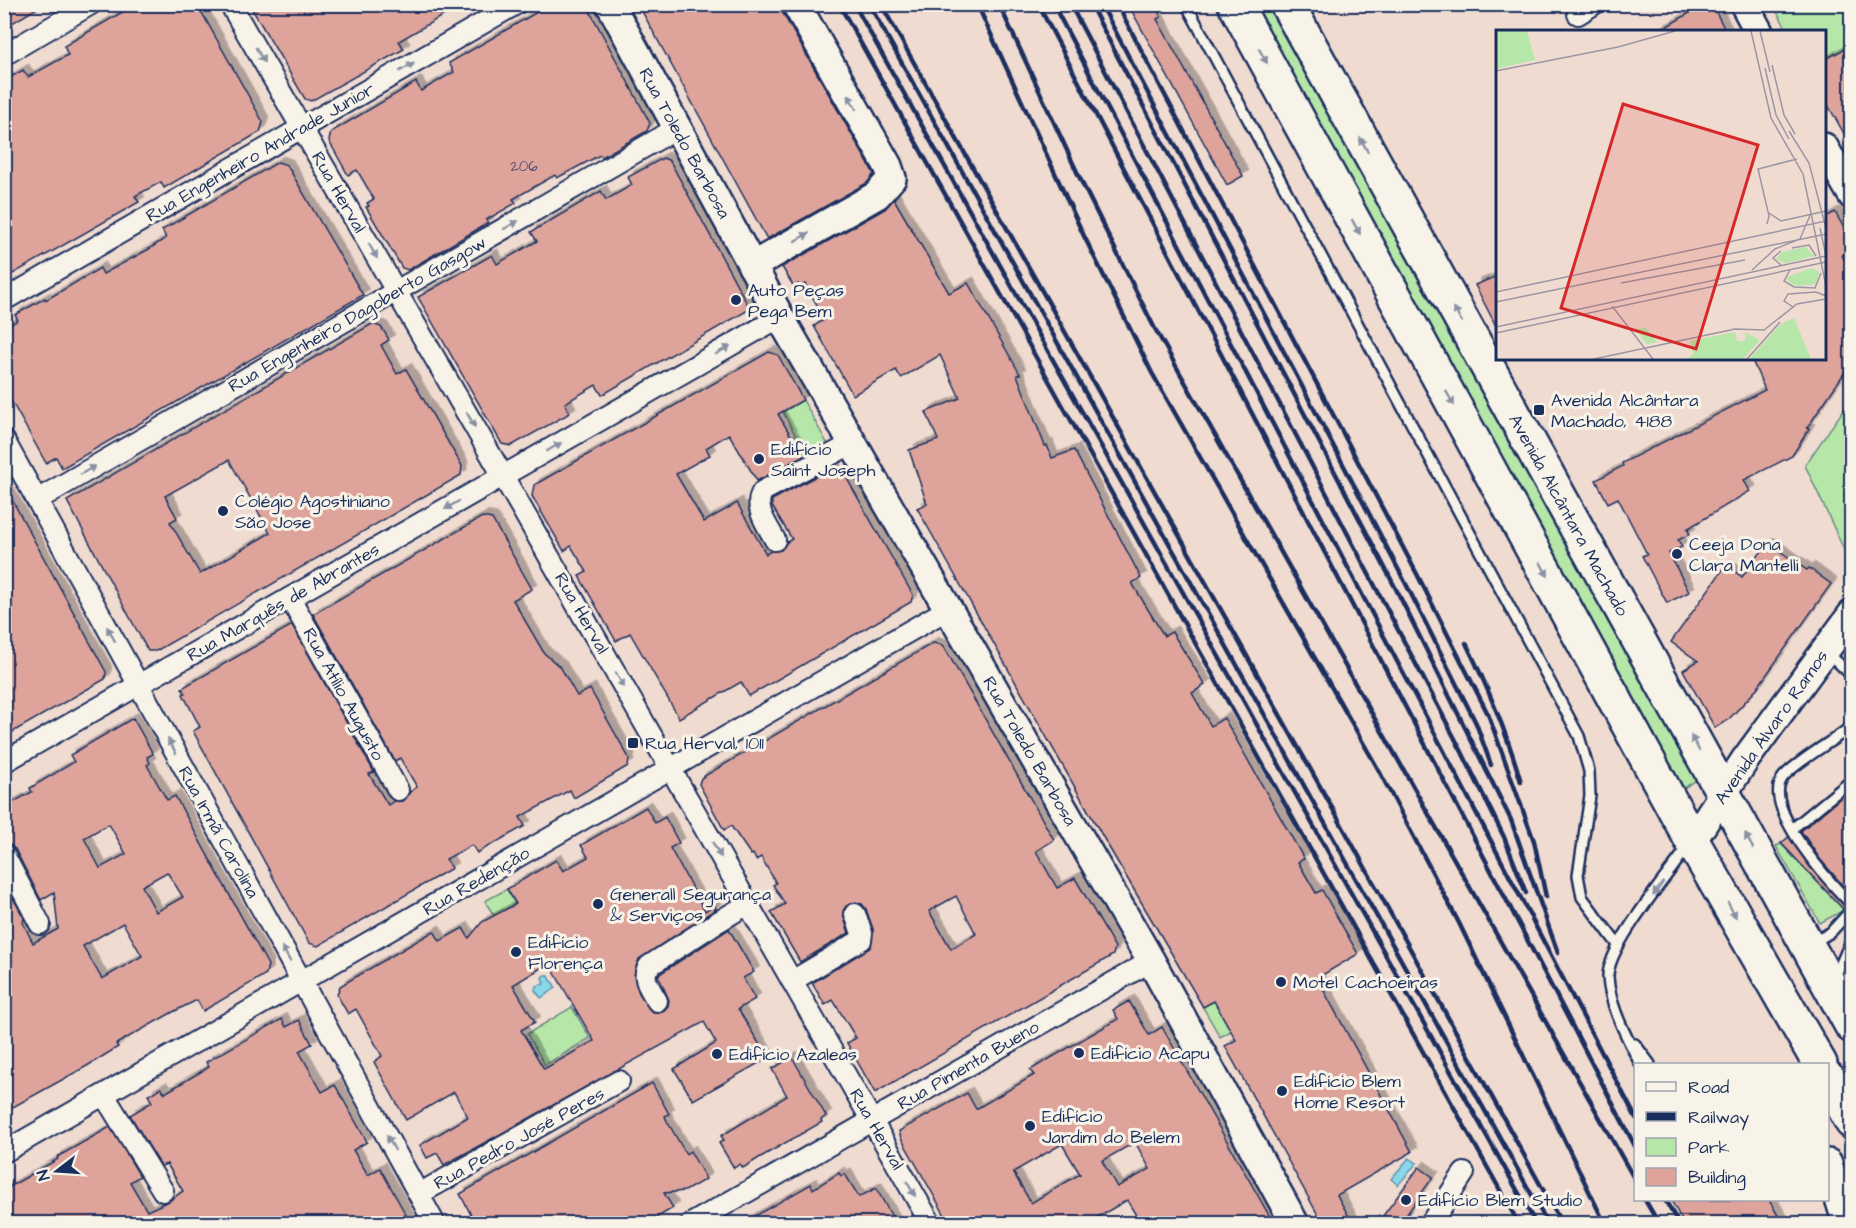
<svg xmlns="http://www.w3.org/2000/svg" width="1856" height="1228" font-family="'Architects Daughter',sans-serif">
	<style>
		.green { fill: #b6e7a8; stroke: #688b83; stroke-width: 1.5 }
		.water { fill: #8ad7ea; stroke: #5e94b2; stroke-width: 1.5 }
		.building { fill: #dea49b; stroke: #1b2f5e; stroke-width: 1.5; fill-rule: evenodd; filter: url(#shadow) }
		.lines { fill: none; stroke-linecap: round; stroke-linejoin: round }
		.lane-casing { stroke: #1b2f5e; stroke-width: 14 }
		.street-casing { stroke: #1b2f5e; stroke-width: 24 }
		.secondary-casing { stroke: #1b2f5e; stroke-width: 32 }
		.highway-casing { stroke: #1b2f5e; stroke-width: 38 }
		.lane { stroke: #f7f3e8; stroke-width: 9 }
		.street { stroke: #f7f3e8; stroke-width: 20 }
		.secondary { stroke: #f7f3e8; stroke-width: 27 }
		.highway { stroke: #f7f3e8; stroke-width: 33 }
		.rail { stroke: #1b2f5e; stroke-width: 4.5 }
		.oneway { fill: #8991a3 }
		.poi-dot { fill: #1b2f5e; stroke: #f7f3e8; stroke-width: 2 }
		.labels { text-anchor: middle; stroke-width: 6; stroke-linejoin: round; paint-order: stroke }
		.number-label { font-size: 15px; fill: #4c4c6d }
		.street-label { font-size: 18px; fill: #1b2f5e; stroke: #f7f3e8 }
		.poi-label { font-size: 18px; fill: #1b2f5e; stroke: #f7f3e8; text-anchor: start }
		.inset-road { fill: none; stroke: #9b96a3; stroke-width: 1.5 }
		.view { fill: #d62828; fill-opacity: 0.15; stroke: #d62828; stroke-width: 3 }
		.inset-edge { fill: none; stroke: #1b2f5e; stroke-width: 3 }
	</style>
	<defs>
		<filter id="shadow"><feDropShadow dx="5.5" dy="-5.5" stdDeviation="0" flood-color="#0004"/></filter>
	</defs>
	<rect width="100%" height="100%" fill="#f0dbd1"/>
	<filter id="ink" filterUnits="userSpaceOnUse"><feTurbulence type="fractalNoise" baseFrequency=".0167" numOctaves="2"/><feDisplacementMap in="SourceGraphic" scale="12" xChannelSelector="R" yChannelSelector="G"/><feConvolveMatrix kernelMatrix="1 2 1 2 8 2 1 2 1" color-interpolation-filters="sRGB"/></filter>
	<g filter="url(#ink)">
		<g class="green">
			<polygon points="1248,5 1275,5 1700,778 1679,791"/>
			<polygon points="1773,5 1851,5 1851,45 1825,60 1824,32 1788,31"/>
			<polygon points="1851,399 1852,546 1846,554 1805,465"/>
			<polygon points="803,400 831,450 810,462 783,412"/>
			<polygon points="1781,844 1844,910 1820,923 1776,846"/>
			<polygon points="507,889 515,904 494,916 485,901"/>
			<polygon points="1214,1001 1231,1031 1220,1037 1203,1007"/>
			<polygon points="572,1007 590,1038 545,1065 527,1034"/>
		</g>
		<g class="water">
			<polygon points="545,975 548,975 556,988 541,998 535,990 536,986 544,984 542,977"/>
			<polygon points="1409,1158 1417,1163 1398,1185 1391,1179"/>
		</g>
		<g class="building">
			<polygon points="4,4 44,4 4,28"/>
			<polygon points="136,4 197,4 263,122 260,132 164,188 161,182 135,196 139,202 4,279 4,81 23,70 28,77 68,55 64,46"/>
			<polygon points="249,4 463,4 399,41 404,49 311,101 305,99"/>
			<polygon points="551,4 586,4 650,123 647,131 602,157 600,155 557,178 555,175 513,199 516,203 486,220 488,223 408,270 402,268 366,207 369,206 367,203 374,199 357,170 348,175 329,141 331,132 416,82 421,91 454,72 449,63"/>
			<polygon points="638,4 780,4 782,12 874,174 867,183 767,239"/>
			<polygon points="1128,4 1154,4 1161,17 1157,19 1243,176 1227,185"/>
			<polygon points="1705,4 1712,4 1726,32 1657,32"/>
			<polygon points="1851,45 1851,146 1824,98 1824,60"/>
			<polygon points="663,158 668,160 671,163 750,309 602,395 596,385 565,403 570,413 511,446 502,444 418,297 492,255 497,264 537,241 531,232 601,191 606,200 632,185 628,177"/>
			<polygon points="278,162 287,165 363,295 62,468 56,457 46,463 4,388 4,328 18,320 15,315 45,298 46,300 100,268 103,274 149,249 166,238 162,230"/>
			<polygon points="894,199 949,293 968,283 1020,374 1017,375 1045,446 1047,445 1052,458 1074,450 1141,578 1132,583 1164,636 1172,632 1205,685 1192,693 1211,726 1224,718 1304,859 1298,862 1316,893 1322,890 1358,954 1317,978 1412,1152 1337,1195 1353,1224 1323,1224 1225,1046 1236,1040 1214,1001 1203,1007 1107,844 917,508 927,504 909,450 938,440 926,412 960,398 940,355 901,378 896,370 853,395 814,326 825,319 805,284 799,287 798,284 794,287 782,267 885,209"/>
			<polygon points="1835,212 1851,241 1851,250 1842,255 1851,273 1851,363 1807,428 1809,429 1792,456 1744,480 1750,491 1687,529 1690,534 1678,540 1682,547 1669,553 1689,592 1667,603 1642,556 1647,554 1618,498 1608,503 1596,480 1623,466 1622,463 1765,390 1751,358 1824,358 1824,218"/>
			<polygon points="1497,276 1497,328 1475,285"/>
			<path d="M372,324L381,327L385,333L389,340L381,345L397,374L406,369L462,466L461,475L156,651H148L67,501ZM229,460L270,533L200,574L170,522L177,518L165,496Z"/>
			<polygon points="769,352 778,355 803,400 778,414 803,456 757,481 729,434 706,448 710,455 676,474 704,522 737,503 766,554 771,551 781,550 787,542 792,539 772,506 772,500 833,467 837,474 842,470 913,595 911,602 749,696 741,682 679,718 630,633 616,641 579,576 587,572 571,546 564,551 532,496 534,485"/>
			<polygon points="4,485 106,672 105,679 4,737"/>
			<polygon points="482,517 492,519 532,589 513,600 544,653 561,668 577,696 590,689 629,758 628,766 574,798 570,790 520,817 525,826 477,853 472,845 446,859 452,868 318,946 309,943 193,731 200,727 183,694 185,693 182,688 292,625 374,772 369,774 388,805 394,801 403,801 410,792 417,787 400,758 395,761 313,614"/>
			<polygon points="1768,543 1807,570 1809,568 1831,584 1755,691 1729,719 1715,728 1683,670 1698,661 1671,642 1726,565 1742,577"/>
			<path d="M933,643L943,645L1054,840L1036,851L1057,888L1075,878L1115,947L1113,955L875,1093L847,1043L856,1038L833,1000L825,1005L812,983L871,947L873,929L866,909L862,904L856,902L846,906L843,911L844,918L849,933L800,962L771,912L785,904L773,885L776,883L761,857L756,860L753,854L751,855L731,826L724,830L699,784L701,778ZM956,896L976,934L951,949L929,911Z"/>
			<path d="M133,718L153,754L147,757L150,763L147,765L167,800L175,796L268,965L266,974L203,1011L197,1000L173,1012L116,1044L118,1047L87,1066L4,1112V882L24,918L23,923L33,943L58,929L54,892L41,900L15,849L10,845L4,843V807L32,792L30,788L74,762L70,755ZM109,824L126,854L100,868L84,838ZM167,872L183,897L156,912L142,886ZM123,923L142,956L102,979L83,946Z"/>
			<polygon points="1851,789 1851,895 1820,859 1801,831"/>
			<path d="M646,807L655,823L665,817L679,843L670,848L705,911L715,905L716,909L639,959L634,975L639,993L651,1011L658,1013L663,1011L668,1006L669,1000L658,975L729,929L754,972L743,978L755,999L738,1009L768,1058L693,1100L674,1069L716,1043L704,1022L444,1165L437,1153L427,1158L420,1145L468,1117L454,1092L406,1120L374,1062L382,1056L356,1009L348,1014L337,995L340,986L434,931L440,941L463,928L469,938L482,922L516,904L507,889L556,860L563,871L588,857L581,845ZM549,963L594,1041L544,1069L521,1030L535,1022L513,985Z"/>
			<polygon points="1789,837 1810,867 1845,907 1843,909 1781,843"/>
			<path d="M1129,1001L1149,1035L1162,1027L1274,1224H1141L1127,1200L1086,1224H998L995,1219L988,1224H950L901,1138L899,1131L967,1093L976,1109L1034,1075L1030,1070L1118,1019L1113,1010ZM1135,1142L1150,1169L1117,1187L1102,1161ZM1062,1144L1080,1174L1031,1203L1013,1172Z"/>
			<polygon points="282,1019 286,1027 299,1020 312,1044 299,1051 322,1092 335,1085 367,1142 353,1150 368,1175 380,1168 411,1224 4,1224 4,1190 58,1159 57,1157 110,1127 140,1176 130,1182 147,1211 169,1201 183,1191 167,1164 161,1166 130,1115 152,1102 148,1095 161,1088 165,1093 209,1067 206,1062"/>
			<polygon points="792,1057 826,1116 821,1120 822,1122 759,1158 743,1168 740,1164 734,1168 719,1143 724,1140 721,1136 787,1096 772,1069"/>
			<polygon points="652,1083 669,1114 665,1116 667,1121 686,1154 690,1151 706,1179 685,1191 664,1193 673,1208 646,1224 476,1224 460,1194"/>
			<polygon points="1419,1167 1433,1177 1400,1224 1377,1224"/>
			<polygon points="839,1173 841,1176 845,1174 859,1197 876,1188 896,1224 741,1224 811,1184 813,1189"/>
			<polygon points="1671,1200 1769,1200 1783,1224 1684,1224"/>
		</g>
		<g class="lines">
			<g class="lane-casing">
				<g id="lane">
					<polyline points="1186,4 1579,736 1589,771 1590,796 1578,875 1582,897 1618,945"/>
					<polyline points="1827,652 1852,676"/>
					<path d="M1852,726C1832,742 1800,759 1784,776C1758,805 1832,885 1852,905"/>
					<polyline points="1792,829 1852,780"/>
					<polyline points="1813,943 1831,932 1852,909"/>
					<polyline points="1835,977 1852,938"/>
					<polyline points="1635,1044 1650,1064"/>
					<path d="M1640,1064C1627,1037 1610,1008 1608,977C1607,947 1668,875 1687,848"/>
				</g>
			</g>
			<g class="street-casing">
				<g id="street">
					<polyline points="230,4 503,476 931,1224"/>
					<polyline points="1578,14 1594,4"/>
					<polyline points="4,55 91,4"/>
					<polyline points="4,300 516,4"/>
					<polyline points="4,440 435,1224"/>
					<polyline points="37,500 677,128"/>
					<path d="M775,540C768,526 752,506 763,491L853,443"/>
					<polyline points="290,598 398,790"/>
					<polyline points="4,762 780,317"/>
					<polyline points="4,855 40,924"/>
					<polyline points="792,981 861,940 862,933 855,914"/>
					<path d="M657,1001C651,990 640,977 649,966L711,926L748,904"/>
					<polyline points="104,1095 163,1191"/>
					<polyline points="4,1152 948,609"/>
					<polyline points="419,1194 619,1081"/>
					<polyline points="691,1224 1151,961"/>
					<polyline points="1430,1224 1464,1173"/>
				</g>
			</g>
			<g class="secondary-casing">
				<g id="secondary">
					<polyline points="610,4 780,317 1151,961 1295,1224"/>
					<polyline points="1744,4 1759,32"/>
					<polyline points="1824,147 1852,195"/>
					<polyline points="752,266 877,195 892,178 888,166 796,4"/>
					<polyline points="1692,841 1745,760 1852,614"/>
					<polyline points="1828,1163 1847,1224"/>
				</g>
			</g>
			<g class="highway-casing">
				<g id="highway">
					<polyline points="1235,4 1692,841 1820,1064"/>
					<polyline points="1287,4 1852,1026"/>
					<polyline points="1828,1078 1852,1122"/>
				</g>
			</g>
			<use href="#lane" class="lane"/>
			<use href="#street" class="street"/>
			<use href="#secondary" class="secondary"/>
			<use href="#highway" class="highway"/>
			<g class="rail">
				<polyline points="839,4 1519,1224"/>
				<polyline points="854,4 1536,1224"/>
				<polyline points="869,4 1548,1224"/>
				<polyline points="881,4 1344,829 1562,1224"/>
				<polyline points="977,4 1084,236 1152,373 1377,767 1459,923 1605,1224"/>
				<polyline points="999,4 1084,187 1154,327 1636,1182"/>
				<polyline points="1038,4 1636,1148"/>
				<polyline points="1053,4 1636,1118"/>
				<polyline points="1070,4 1462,752 1504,837 1526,893"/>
				<polyline points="1090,4 1395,587 1511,820 1558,953"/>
				<polyline points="1101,4 1405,582 1476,723 1491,765"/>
				<polyline points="1117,4 1417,574 1488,714 1534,841 1546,897"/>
				<path d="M1466,643C1488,688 1507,733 1521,782"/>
				<polyline points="1645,1200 1659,1224"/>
				<polyline points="1665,1200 1679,1224"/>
			</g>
		</g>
		<defs><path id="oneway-solid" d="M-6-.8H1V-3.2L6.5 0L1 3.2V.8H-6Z" transform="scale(1.5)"/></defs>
		<g class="oneway">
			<use href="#oneway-solid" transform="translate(260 55) rotate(60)"/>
			<use href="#oneway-solid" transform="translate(1263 56) rotate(61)"/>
			<use href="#oneway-solid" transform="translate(407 67) rotate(-30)"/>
			<use href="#oneway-solid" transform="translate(852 102) rotate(-120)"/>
			<use href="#oneway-solid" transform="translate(1364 145) rotate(-119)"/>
			<use href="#oneway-solid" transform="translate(511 225) rotate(-30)"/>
			<use href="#oneway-solid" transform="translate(1356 227) rotate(61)"/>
			<use href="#oneway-solid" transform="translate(802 237) rotate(-29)"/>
			<use href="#oneway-solid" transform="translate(373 251) rotate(60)"/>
			<use href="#oneway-solid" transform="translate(1458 315) rotate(-119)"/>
			<use href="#oneway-solid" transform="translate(723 350) rotate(-30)"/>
			<use href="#oneway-solid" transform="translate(1450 398) rotate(61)"/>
			<use href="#oneway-solid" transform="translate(471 420) rotate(60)"/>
			<use href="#oneway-solid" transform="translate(554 447) rotate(-30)"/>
			<use href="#oneway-solid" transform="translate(88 470) rotate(-30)"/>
			<use href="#oneway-solid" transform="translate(452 505) rotate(150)"/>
			<use href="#oneway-solid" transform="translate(1544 569) rotate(61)"/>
			<use href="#oneway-solid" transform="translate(111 634) rotate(-119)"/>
			<use href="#oneway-solid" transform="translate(620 680) rotate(60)"/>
			<use href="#oneway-solid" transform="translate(1695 743) rotate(-119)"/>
			<use href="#oneway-solid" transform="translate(172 746) rotate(-119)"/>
			<use href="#oneway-solid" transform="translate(1749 841) rotate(-119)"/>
			<use href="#oneway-solid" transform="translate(717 850) rotate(60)"/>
			<use href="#oneway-solid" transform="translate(1658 889) rotate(126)"/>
			<use href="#oneway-solid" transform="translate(1732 910) rotate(60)"/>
			<use href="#oneway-solid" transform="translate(286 954) rotate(-119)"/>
			<use href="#oneway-solid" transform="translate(391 1143) rotate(-119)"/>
			<use href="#oneway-solid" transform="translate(911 1189) rotate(60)"/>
		</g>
	</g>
	<g class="poi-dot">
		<circle cx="736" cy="300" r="6"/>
		<rect x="1533" y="404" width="12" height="12" rx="3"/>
		<circle cx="759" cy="459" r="6"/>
		<circle cx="223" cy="511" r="6"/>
		<circle cx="1677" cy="554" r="6"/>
		<rect x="627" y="737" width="12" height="12" rx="3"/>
		<circle cx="598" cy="904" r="6"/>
		<circle cx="516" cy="952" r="6"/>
		<circle cx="1281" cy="982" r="6"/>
		<circle cx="1079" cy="1053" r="6"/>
		<circle cx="717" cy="1054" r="6"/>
		<circle cx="1282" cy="1091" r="6"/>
		<circle cx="1030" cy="1126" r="6"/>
		<circle cx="1406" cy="1200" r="6"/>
	</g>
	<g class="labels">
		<g class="number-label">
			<text x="524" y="171">206</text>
		</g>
		<g class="street-label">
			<text transform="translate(685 143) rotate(61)" y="6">Rua Toledo Barbosa</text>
			<text transform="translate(260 152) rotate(-30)" y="6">Rua Engenheiro Andrade Junior</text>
			<text transform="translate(339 192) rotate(60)" y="6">Rua Herval</text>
			<text transform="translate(357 314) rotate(-30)" y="6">Rua Engenheiro Dagoberto Gasgow</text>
			<text transform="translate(1569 515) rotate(61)" y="6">Avenida Alcântara Machado</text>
			<text transform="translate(283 602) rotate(-30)" y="6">Rua Marquês de Abrantes</text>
			<text transform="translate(582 613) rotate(60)" y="6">Rua Herval</text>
			<text transform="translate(344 694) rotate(61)" y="6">Rua Atílio Augusto</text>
			<text transform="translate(1771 727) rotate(-55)" y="6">Avenida Álvaro Ramos</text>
			<text transform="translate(1030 751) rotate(60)" y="6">Rua Toledo Barbosa</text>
			<text transform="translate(219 832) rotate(61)" y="6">Rua Irmã Carolina</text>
			<text transform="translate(476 881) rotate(-30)" y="6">Rua Redenção</text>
			<text transform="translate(968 1065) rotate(-30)" y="6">Rua Pimenta Bueno</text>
			<text transform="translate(877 1129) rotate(60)" y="6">Rua Herval</text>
			<text transform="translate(519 1138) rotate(-29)" y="6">Rua Pedro José Peres</text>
		</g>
		<g class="poi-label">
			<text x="748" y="296">Auto Peças<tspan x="748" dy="21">Pega Bem</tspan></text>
			<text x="1551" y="406">Avenida Alcântara<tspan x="1551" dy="21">Machado, 4188</tspan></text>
			<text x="771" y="455">Edifício<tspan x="771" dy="21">Saint Joseph</tspan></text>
			<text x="235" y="507">Colégio Agostiniano<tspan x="235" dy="21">São Jose</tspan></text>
			<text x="1689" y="550">Ceeja Dona<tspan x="1689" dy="21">Clara Mantelli</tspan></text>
			<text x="645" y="749">Rua Herval, 1011</text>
			<text x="610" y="900">Generall Segurança<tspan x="610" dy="21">&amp; Serviços</tspan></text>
			<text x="528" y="948">Edifício<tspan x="528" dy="21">Florença</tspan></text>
			<text x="1293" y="988">Motel Cachoeiras</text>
			<text x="1091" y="1059">Edifício Acapu</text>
			<text x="729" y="1060">Edifício Azaleas</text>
			<text x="1294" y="1087">Edifício Blem<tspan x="1294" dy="21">Home Resort</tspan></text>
			<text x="1042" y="1122">Edifício<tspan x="1042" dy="21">Jardim do Belem</tspan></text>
			<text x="1418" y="1206">Edifício Blem Studio</text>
		</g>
	</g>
	<g transform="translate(1496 30)">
		<rect width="330" height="330" fill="#f0dbd1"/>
		<path d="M0,1H31L39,30L0,39ZM309,217L319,226L289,233L280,229L286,222ZM316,238L323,242L320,254L302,256L294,253L290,247ZM298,288L315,329H253L285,294ZM150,298L161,312H162L151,314L139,299ZM239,302L241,311H249V302L264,310L247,329H191L197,324L194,311Z" fill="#b6e7a8"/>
		<path class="inset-road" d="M255,1L275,88L307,144L330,256M264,1L274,42M276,35L288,85L299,104M269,38L280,85L293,109M0,41L122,17L179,1M293,101L313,133L330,198M273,183L285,191L330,181M271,194L273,186L262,139L301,129M324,198L330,226M296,218L313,215L320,226M285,221L277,228L286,236M256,240L279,219L304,209L315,183M294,240L288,251L298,257L319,258L325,243M125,253L249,230M0,262L330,191M0,272L330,204M116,276L157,329M297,277L288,271L292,264L320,262L330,266M0,297L330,226M0,303L330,232M98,329L239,299L268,300L301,274L330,269M251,329L284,292"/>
		<path class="view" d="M127,74L262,115L200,319L65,278Z"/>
		<rect width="330" height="330" class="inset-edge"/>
	</g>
	<rect width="1856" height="1228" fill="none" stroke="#f7f3e8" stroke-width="24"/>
	<rect x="12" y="12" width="1832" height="1204" fill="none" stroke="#1b2f5e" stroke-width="2" filter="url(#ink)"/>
	<rect x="1634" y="1063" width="195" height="138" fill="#f7f3e8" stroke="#9fa5b1" stroke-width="1.5"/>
	<rect x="1646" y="1082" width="30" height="9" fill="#f7f3e8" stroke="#9fa5b1" stroke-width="1.5"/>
	<text x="1688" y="1093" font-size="18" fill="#1b2f5e">Road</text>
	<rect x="1646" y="1112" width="30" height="9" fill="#1b2f5e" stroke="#9fa5b1" stroke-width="1.5"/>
	<text x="1688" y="1123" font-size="18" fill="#1b2f5e">Railway</text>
	<rect x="1646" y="1138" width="30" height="18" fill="#b6e7a8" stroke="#9fa5b1" stroke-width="1.5"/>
	<text x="1688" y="1153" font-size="18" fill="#1b2f5e">Park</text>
	<rect x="1646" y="1168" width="30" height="18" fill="#dea49b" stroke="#9fa5b1" stroke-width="1.5"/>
	<text x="1688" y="1183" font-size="18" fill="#1b2f5e">Building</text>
	<g transform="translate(57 1171) rotate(253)" stroke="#f7f3e8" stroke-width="4.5" paint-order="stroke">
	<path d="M0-4.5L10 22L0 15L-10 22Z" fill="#1b2f5e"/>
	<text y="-9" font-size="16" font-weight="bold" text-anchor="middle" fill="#1b2f5e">N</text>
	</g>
</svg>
